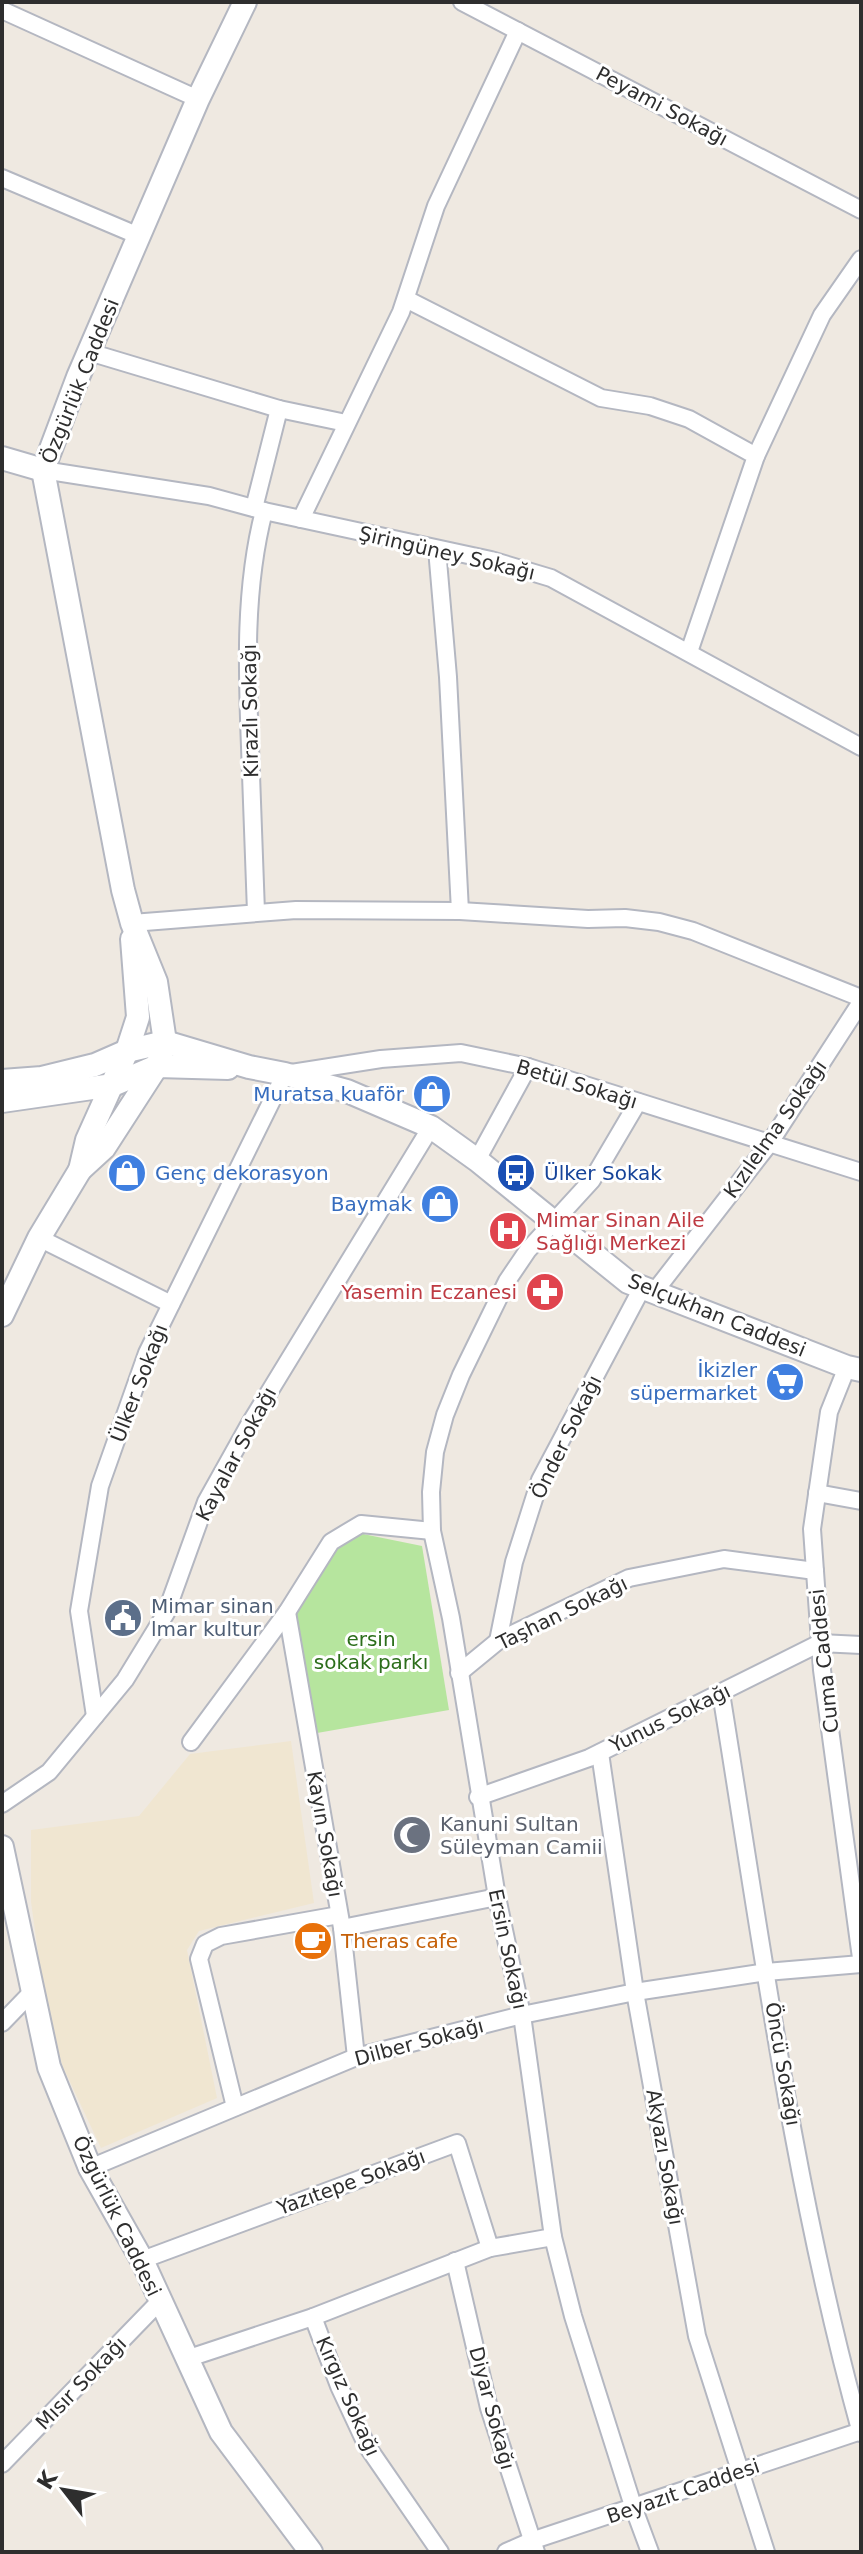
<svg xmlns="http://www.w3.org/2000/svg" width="863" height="2554" font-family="'DejaVu Sans',sans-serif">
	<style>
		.education { fill: #f0e6d1 }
		.green { fill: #b6e59e }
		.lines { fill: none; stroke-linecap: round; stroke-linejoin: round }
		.street-casing { stroke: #b4b7c1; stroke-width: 20 }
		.secondary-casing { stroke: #b4b7c1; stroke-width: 26 }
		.street { stroke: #fff; stroke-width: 16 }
		.secondary { stroke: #fff; stroke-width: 22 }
		.labels { text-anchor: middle; stroke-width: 6; stroke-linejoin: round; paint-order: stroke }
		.street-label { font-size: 20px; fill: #2e2e2e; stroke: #fff }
		.shop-label { font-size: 20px; fill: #366cbe; stroke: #fff; text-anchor: end }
		.transit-label { font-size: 20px; fill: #164399; stroke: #fff; text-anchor: start }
		.health-label { font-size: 20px; fill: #be3a42; stroke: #fff; text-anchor: start }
		.service-label { font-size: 20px; fill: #4e5e75; stroke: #fff; text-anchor: start }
		.park-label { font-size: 20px; fill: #2c6e1b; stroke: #fff }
		.worship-label { font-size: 20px; fill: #5b616d; stroke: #fff; text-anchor: start }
		.food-label { font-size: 20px; fill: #c56008; stroke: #fff; text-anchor: start }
	</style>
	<rect width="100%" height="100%" fill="#efe9e1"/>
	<polygon class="education" points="291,1741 314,1903 199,1931 187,1950 217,2098 101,2148 63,2067 46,2009 31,1902 31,1830 139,1816 190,1754"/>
	<polygon class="green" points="363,1534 422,1546 449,1710 317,1733 296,1610 339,1546"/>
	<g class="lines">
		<g class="street-casing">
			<g id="street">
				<polyline points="462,2 861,210"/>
				<polyline points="2,10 198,99"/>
				<polyline points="2,178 139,236"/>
				<polyline points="406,299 601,398 650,406 689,419 756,456 689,652"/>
				<polyline points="89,352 279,409 346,423"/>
				<polyline points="756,456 822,315 861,259"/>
				<polyline points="43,470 209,496 264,511 491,560 551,578 861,747"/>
				<polyline points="254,508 279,409"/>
				<polyline points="301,519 401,312 436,206 518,31"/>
				<polyline points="437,549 448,677 460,911"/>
				<path d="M256,912C254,857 252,802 250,747C247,669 244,588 264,511"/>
				<polyline points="132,923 296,910 460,911 588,919 625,918 659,922 693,931 861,998"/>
				<polyline points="638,1102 592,1180 528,1250 507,1281 461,1375 445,1415 435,1452 431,1492 432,1531 451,1618 497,1897 522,2015 553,2237 573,2316 634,2509 650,2552"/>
				<polyline points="477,1160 528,1067"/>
				<polyline points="39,1238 171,1304"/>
				<polyline points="655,1291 769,1144 861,1002"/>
				<polyline points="847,1367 829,1412 812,1529 822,1670 861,1958"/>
				<polyline points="817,1493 861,1501"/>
				<polyline points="287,1612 342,1928 356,2057"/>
				<polyline points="498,1641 514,1562 540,1480 642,1288"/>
				<polyline points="459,1673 498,1641 629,1578 724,1559 815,1571"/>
				<path d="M721,1693C761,1939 794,2192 861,2433"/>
				<polyline points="95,1716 79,1611 100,1486 147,1353 285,1074 381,1059 461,1053 528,1067 861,1172"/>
				<polyline points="191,1742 287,1612 331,1542 361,1524 432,1531"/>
				<polyline points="600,1753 635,1992 697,2336 766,2552"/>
				<polyline points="478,1797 589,1758 820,1643 861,1645"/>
				<polyline points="2,1804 49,1772 125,1680 166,1613 206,1502 249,1425 431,1127"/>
				<polyline points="342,1928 497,1897"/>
				<polyline points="2,2023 32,1992"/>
				<polyline points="235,2107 199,1959 205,1944 221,1936 339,1915"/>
				<polyline points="90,2168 356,2057 522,2015 635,1992 766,1972 861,1964"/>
				<polyline points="142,2260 457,2143 490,2248"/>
				<polyline points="455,2261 489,2408 536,2552"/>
				<polyline points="313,2317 339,2386 367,2446 440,2552"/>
				<polyline points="186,2359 313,2317 490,2248 553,2237"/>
				<polyline points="2,2464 159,2302"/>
				<polyline points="506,2552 531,2541 861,2431"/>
			</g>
		</g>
		<g class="secondary-casing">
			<g id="secondary">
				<polyline points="2,458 43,470"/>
				<polyline points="2,1081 42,1078 95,1065 127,1051 165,1042 249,1067 285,1074 347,1091 431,1127 477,1160 628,1282 847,1367 861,1370"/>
				<polyline points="2,1101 113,1085 157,1066 228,1068"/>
				<polyline points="80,1170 87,1140 127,1051 138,1017 132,939"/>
				<polyline points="2,1315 39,1238 80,1170 104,1148 157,1066 165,1042 156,982 132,923 123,890 43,470 78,377 198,99 245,2"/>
				<polyline points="2,1847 49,2067 90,2168 142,2260 221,2432 311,2552"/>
			</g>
		</g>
		<use href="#street" class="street"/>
		<use href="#secondary" class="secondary"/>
	</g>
	<defs>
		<g id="shop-disc" transform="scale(2)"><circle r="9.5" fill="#3f7fe0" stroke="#fff"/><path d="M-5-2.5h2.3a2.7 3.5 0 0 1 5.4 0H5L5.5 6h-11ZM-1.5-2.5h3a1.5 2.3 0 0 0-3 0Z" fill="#fff"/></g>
		<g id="bus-disc" transform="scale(2)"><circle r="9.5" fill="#1a4fb4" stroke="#fff"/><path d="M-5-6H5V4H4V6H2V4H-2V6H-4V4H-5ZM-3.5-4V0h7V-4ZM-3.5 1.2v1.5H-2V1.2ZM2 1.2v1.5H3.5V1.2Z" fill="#fff"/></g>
		<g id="hospital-disc" transform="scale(2)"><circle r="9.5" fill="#e0444e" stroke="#fff"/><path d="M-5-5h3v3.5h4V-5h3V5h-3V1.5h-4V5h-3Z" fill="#fff"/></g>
		<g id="pharmacy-disc" transform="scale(2)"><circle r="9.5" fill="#e0444e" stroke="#fff"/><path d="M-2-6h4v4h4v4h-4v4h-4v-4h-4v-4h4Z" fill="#fff"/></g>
		<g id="supermarket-disc" transform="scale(2)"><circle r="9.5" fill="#3f7fe0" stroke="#fff"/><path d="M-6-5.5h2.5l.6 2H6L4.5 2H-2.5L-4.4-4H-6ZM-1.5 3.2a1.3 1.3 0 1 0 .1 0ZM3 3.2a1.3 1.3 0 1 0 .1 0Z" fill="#fff"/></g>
		<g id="civic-disc" transform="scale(2)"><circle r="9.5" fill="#5c6f8a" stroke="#fff"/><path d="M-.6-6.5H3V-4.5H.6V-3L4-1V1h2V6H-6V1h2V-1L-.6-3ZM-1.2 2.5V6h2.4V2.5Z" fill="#fff"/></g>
		<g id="mosque-disc" transform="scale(2)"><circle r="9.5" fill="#6b7280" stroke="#fff"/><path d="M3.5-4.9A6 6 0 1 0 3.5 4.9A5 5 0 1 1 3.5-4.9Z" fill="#fff"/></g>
		<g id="cafe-disc" transform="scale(2)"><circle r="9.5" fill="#e8710a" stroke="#fff"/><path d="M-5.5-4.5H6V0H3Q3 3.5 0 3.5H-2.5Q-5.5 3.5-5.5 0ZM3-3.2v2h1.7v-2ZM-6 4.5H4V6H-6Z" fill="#fff"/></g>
	</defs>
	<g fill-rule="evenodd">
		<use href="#shop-disc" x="432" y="1094"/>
		<use href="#shop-disc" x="127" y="1173"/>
		<use href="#bus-disc" x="516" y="1173"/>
		<use href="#shop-disc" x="440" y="1204"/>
		<use href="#hospital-disc" x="508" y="1231"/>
		<use href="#pharmacy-disc" x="545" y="1292"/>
		<use href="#supermarket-disc" x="785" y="1382"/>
		<use href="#civic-disc" x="123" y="1618"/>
		<use href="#mosque-disc" x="412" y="1835"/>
		<use href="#cafe-disc" x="313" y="1941"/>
	</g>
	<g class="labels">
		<g class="street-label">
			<text transform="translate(662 106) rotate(28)" y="7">Peyami Sokağı</text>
			<text transform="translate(80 381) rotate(-68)" y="7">Özgürlük Caddesi</text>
			<text transform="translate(447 553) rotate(13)" y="7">Şiringüney Sokağı</text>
			<text transform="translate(250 711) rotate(-91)" y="7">Kirazlı Sokağı</text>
			<text transform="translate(577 1084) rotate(17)" y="7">Betül Sokağı</text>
			<text transform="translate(775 1129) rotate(-55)" y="7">Kızılelma Sokağı</text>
			<text transform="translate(717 1315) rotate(22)" y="7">Selçukhan Caddesi</text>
			<text transform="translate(139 1383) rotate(-69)" y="7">Ülker Sokağı</text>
			<text transform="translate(566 1437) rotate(-64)" y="7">Önder Sokağı</text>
			<text transform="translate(236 1454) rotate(-62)" y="7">Kayalar Sokağı</text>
			<text transform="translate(562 1613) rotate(-26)" y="7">Taşhan Sokağı</text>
			<text transform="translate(824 1661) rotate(-96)" y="7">Cuma Caddesi</text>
			<text transform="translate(670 1718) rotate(-26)" y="7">Yunus Sokağı</text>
			<text transform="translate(325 1834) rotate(80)" y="7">Kayın Sokağı</text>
			<text transform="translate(508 1949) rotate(78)" y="7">Ersin Sokağı</text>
			<text transform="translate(419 2042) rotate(-15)" y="7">Dilber Sokağı</text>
			<text transform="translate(783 2064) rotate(80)" y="7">Öncü Sokağı</text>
			<text transform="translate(665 2157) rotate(80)" y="7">Akyazı Sokağı</text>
			<text transform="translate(351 2182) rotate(-20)" y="7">Yazıtepe Sokağı</text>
			<text transform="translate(117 2216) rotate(64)" y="7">Özgürlük Caddesi</text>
			<text transform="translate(81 2383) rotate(-46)" y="7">Mısır Sokağı</text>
			<text transform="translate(348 2396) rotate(66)" y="7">Kırgız Sokağı</text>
			<text transform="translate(492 2408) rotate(75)" y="7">Diyar Sokağı</text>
			<text transform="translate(683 2491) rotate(-19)" y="7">Beyazıt Caddesi</text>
		</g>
		<g class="shop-label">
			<text x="404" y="1101">Muratsa kuaför</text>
			<text x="155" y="1180" text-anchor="start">Genç dekorasyon</text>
			<text x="412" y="1211">Baymak</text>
			<text x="757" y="1377">İkizler<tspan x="757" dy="23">süpermarket</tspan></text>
		</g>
		<g class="transit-label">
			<text x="544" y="1180">Ülker Sokak</text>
		</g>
		<g class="health-label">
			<text x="536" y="1227">Mimar Sinan Aile<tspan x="536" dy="23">Sağlığı Merkezi</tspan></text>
			<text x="517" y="1299" text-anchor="end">Yasemin Eczanesi</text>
		</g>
		<g class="service-label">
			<text x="151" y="1613">Mimar sinan<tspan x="151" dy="23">lmar kultur</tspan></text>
		</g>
		<g class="park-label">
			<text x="371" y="1646">ersin<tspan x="371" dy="23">sokak parkı</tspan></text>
		</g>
		<g class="worship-label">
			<text x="440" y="1831">Kanuni Sultan<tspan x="440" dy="23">Süleyman Camii</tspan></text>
		</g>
		<g class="food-label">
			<text x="341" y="1948">Theras cafe</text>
		</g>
	</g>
	<rect width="863" height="2554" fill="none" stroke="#2e2e2e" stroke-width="8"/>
	<g transform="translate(64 2490) rotate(301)" stroke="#ffffff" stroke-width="6" paint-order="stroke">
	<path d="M0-6L14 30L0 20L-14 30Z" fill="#2e2e2e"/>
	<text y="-12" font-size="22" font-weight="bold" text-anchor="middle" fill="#2e2e2e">K</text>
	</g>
</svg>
